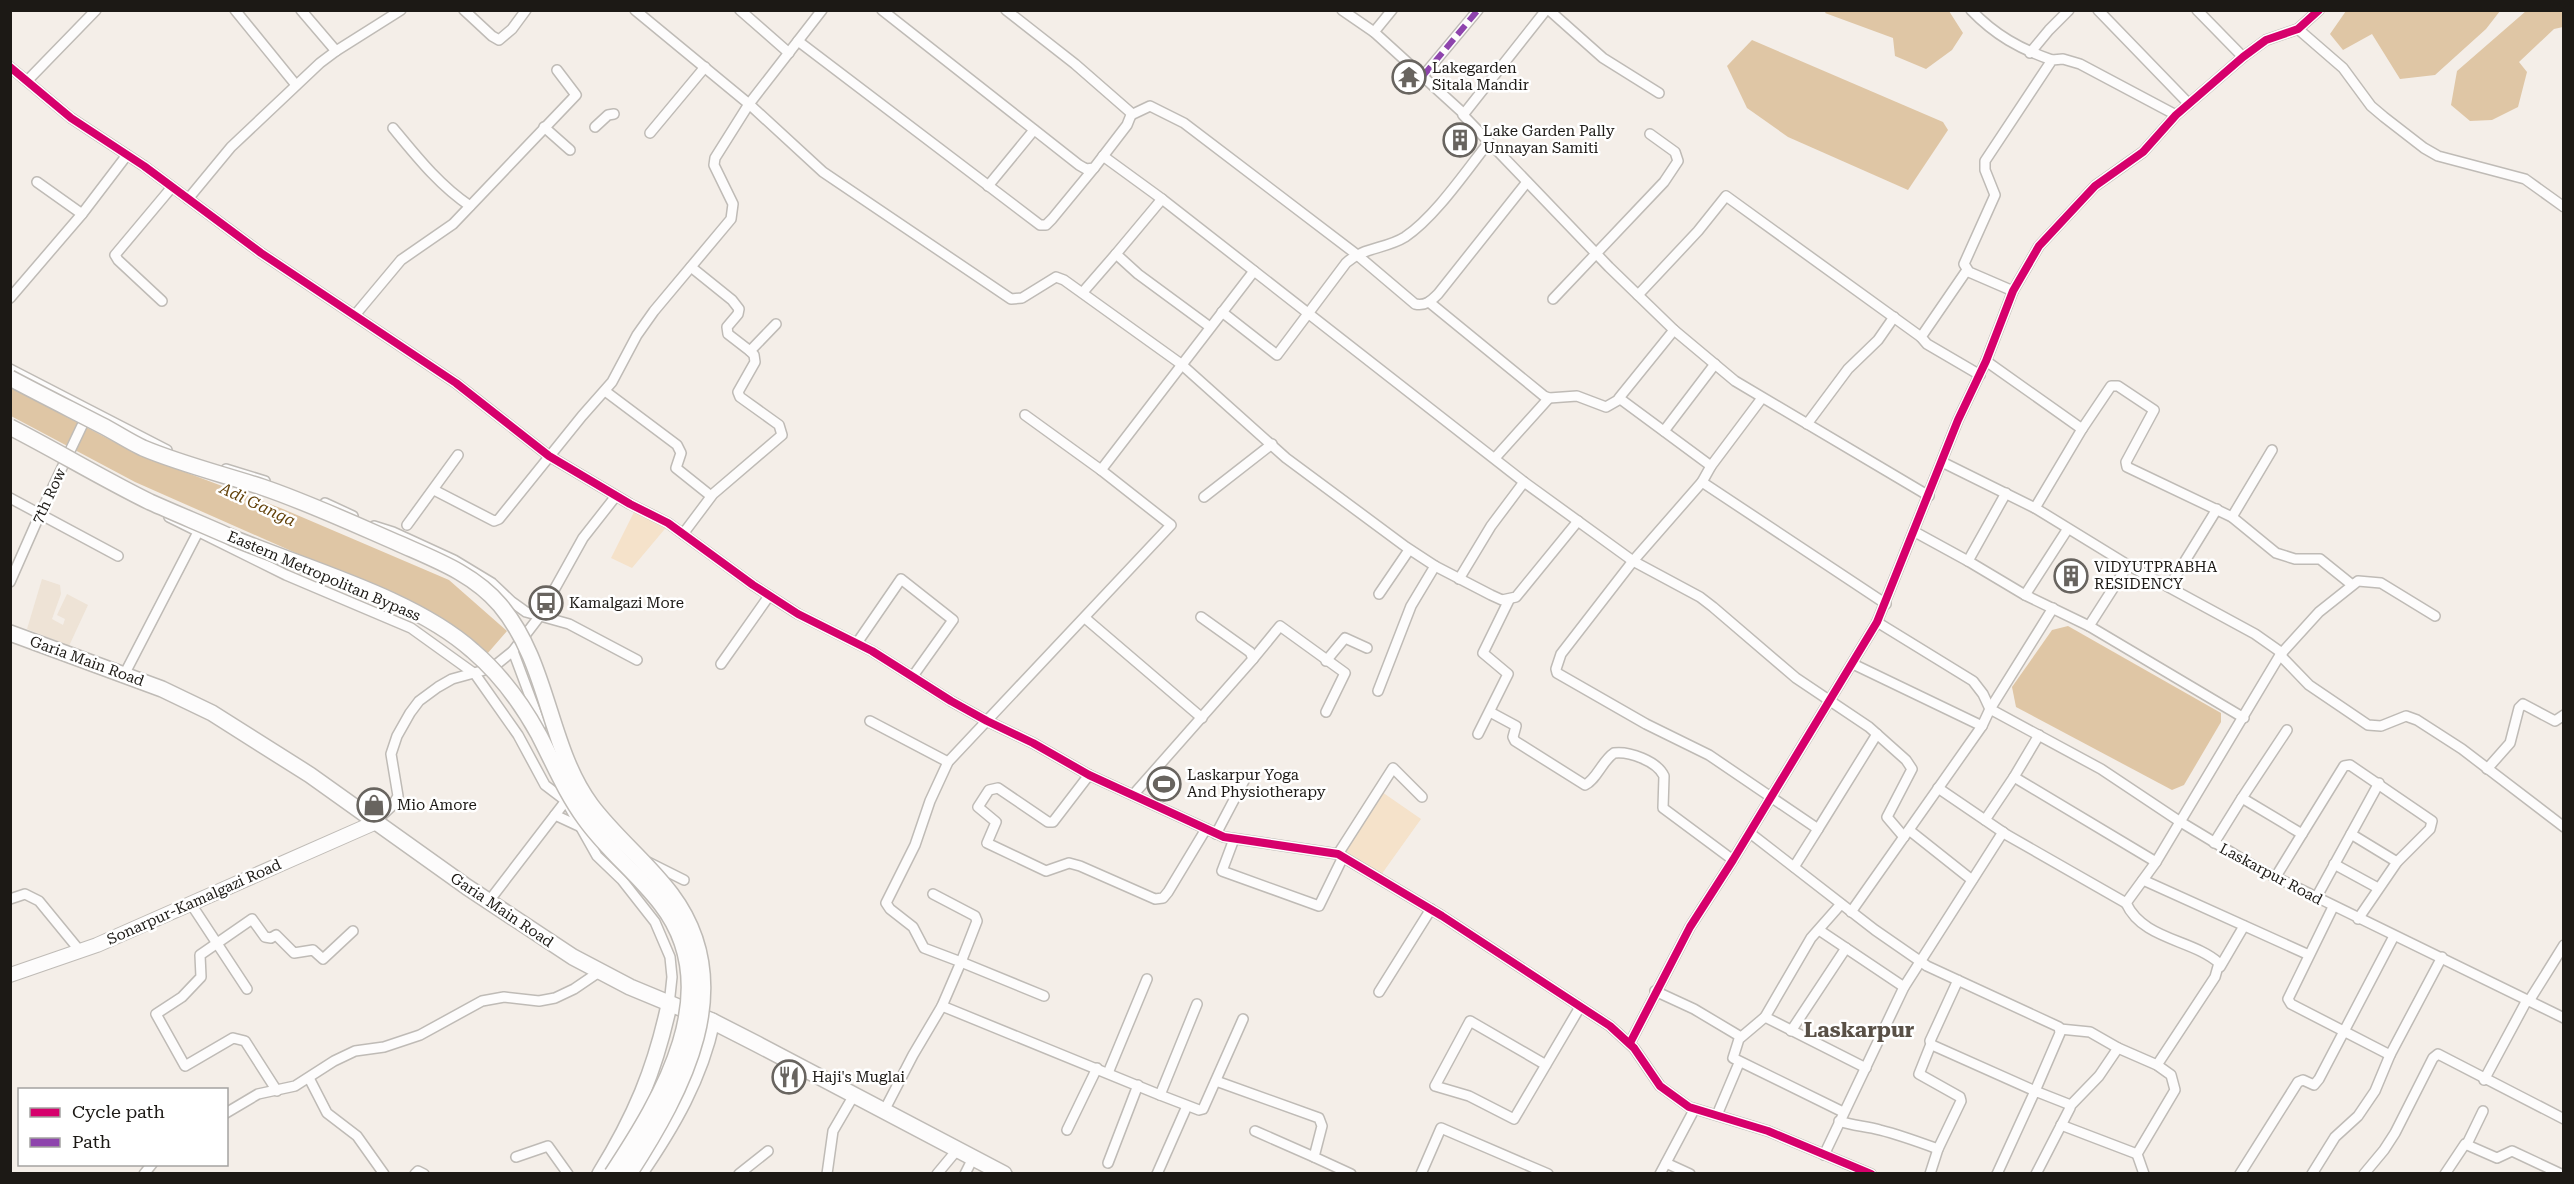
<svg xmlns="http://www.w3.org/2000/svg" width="2574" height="1184" font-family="'Roboto Serif',serif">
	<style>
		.built { fill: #eee3d6 }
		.green { fill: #f5e2ca }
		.water { fill: #dfc6a5 }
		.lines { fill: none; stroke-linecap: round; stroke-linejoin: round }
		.minor-casing { stroke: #bfbbb6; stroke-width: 12 }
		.secondary-casing { stroke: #bfbbb6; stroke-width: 16 }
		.primary-casing { stroke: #bfbbb6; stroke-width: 18 }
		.minor { stroke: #fdfcfc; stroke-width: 9 }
		.secondary { stroke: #fdfcfc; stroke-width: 14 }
		.primary { stroke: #fdfcfc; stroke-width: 15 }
		.primary-bridge-casing { stroke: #bfbbb6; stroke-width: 18; stroke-linecap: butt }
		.primary-bridge { stroke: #fdfcfc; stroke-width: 15 }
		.quiet { stroke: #8e44ad; stroke-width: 6; stroke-dasharray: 12 6; stroke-linecap: butt }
		.cycleway-casing { stroke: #fff; stroke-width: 11 }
		.cycleway { stroke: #d6006c; stroke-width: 8 }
		.labels { text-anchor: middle; stroke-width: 5; stroke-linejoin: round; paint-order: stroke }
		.poi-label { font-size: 15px; fill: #1c1915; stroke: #fff; text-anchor: start }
		.street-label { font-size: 15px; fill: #1c1915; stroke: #fff }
		.water-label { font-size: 16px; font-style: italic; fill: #63420a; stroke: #fff }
		.district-label { font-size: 21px; font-weight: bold; fill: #595046; stroke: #fff }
	</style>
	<rect width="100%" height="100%" fill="#f4eee8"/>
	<polygon class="built" points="42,579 60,585 61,594 52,619 63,625 65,619 57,615 67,594 88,605 69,646 27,629"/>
	<g class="green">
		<polygon points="636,508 669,524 632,568 611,558"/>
		<polygon points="1382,792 1421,819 1381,875 1345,852"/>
	</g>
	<g class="water">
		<polygon points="1827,10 1949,11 1963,33 1952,50 1926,69 1895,56 1893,38 1825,13"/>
		<polygon points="2346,11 2346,10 2500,11 2486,29 2435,75 2400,79 2372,34 2343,50 2330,34"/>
		<polygon points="2526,11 2563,11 2563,27 2554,29 2519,62 2527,72 2518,107 2492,120 2470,121 2451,105 2457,71"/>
		<polygon points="1752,40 1943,122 1948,130 1908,190 1788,137 1747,108 1727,66"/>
		<polygon points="10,387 137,454 283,509 449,580 507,631 487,654 427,611 135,482 11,416"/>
		<polygon points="2068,626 2221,713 2221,722 2184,785 2172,790 2016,707 2012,687 2052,630"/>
	</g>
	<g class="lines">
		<g class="minor-casing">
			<g id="minor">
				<polyline points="235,10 296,85"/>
				<polyline points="301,10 336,51"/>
				<polyline points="464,10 492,36 499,40 512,29 526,10"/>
				<polyline points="635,10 749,104 823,172 1011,299 1022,298 1056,277 1064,280 1181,364 1286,458 1406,547 1435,566 1491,595 1502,600 1516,597 1578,521"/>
				<polyline points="740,10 789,53"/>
				<polyline points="882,10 1079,165 1086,169 1094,168 1127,125 1131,115 1130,112 1075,64 1006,10"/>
				<polyline points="1342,10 1374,32 1463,113"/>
				<polyline points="1546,10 1463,115 1609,267 1674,330 1735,381 1929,496"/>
				<polyline points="1549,10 1603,58 1659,93"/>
				<path d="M1971,10C1995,35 2020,49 2052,60"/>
				<polyline points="2098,10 2189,104"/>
				<polyline points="2197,10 2243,57"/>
				<polyline points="2298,29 2343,68 2371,106 2384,117 2424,148 2438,156 2525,179 2564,207"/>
				<polyline points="1374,32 1392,10"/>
				<polyline points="798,41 1040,225 1046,225 1052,219 1094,168"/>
				<polyline points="2030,53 2049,30 2069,10"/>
				<polyline points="10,67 71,118 144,166 261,253 456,383 549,456 630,504 668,523 753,585 798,614 872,651 951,701 987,721 1033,743 1089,775 1224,837 1338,854 1442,916 1610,1026 1634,1048 1660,1086 1689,1107 1768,1131 1871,1174"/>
				<polyline points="1423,76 1478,10"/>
				<polyline points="27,81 96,10"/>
				<path d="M1131,115L1150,106L1184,123L1356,254L1415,304C1426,306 1431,301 1438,294L1527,182"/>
				<polyline points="544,127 570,150"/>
				<polyline points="595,127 608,115 614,114"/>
				<path d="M393,128C417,157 439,185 470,206"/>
				<polyline points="650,133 705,67"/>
				<polyline points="1103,156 1162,199 1524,482 1633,561 1700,597 1713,607 1796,678 1869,727 1906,760 1912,769 1887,817 1904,837"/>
				<polyline points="37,182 82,214"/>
				<polyline points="988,186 1034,130"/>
				<polyline points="188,199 231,147 320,63 336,51 401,10"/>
				<polyline points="1162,199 1116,254 1138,274 1210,327"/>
				<polyline points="691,267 732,300 739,309 738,314 727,327 728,334 750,351 776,324"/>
				<polyline points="1967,270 1921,337 1927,344 1980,375"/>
				<polyline points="2013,291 1969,272 1964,264 1995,195 1985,170 1985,161 2052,60 2063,59 2080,64 2176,115"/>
				<polyline points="1083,292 1116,254"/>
				<polyline points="1638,295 1698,231 1726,196 1921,337"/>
				<polyline points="10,298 82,214 127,155"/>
				<polyline points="1553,299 1664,182 1678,161 1675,152 1650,134"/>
				<polyline points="162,301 118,260 115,255 172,187"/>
				<polyline points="1429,302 1544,396 1549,398 1577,396 1606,407 1620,399"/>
				<path d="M1222,312L1277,355L1346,263C1363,247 1386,249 1405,237C1435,217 1466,171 1489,142"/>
				<polyline points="355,315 401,260 453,224 576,95 557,70"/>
				<polyline points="1674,330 1619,398 1711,466"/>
				<polyline points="1986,361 2082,429 2035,508"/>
				<polyline points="10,369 167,450"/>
				<polyline points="605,391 677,445 681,453 676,468 711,496"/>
				<polyline points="1762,398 1711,466 1702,482 1886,604"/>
				<polyline points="1025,415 1101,470"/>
				<polyline points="1807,424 1848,369 1878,340 1894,317"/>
				<polyline points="2082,429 2111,386 2118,386 2154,410 2126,462 2127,467 2232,517 2276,553 2295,559 2320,559 2351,584"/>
				<polyline points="1664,431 1715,364"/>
				<polyline points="1495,458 1549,398"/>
				<polyline points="1942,462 2035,508 2128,565 2255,634 2282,653"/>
				<polyline points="226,469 265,481"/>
				<polyline points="1702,482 1633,561 1561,654 1556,669 1557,673 1646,724 1709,755 1818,829 1877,734"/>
				<polyline points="434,490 494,521 499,519 582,416 612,382 637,335 654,311 731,219 733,204 714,165 715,158 749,104 822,10"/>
				<polyline points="2006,493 1968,561 2025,595 2089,626 2128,565"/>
				<polyline points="1204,497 1272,444"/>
				<polyline points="10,498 118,556"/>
				<polyline points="325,503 353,516"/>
				<polyline points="169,517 286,575 411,628 475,674 518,735 545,785 566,801 597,856 622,880 655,922 670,957 672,977 669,1005"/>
				<polyline points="2232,517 2272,450"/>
				<polyline points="407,525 458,455"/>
				<polyline points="374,526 393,532 454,560 492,583 512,602 526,612 569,624 637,660"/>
				<polyline points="1915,532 1968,561"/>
				<polyline points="683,534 713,494 782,435 779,425 740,397 738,392 755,362 754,355 750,351"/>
				<polyline points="1459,579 1491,526 1524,482"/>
				<polyline points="10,582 40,514 88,413"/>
				<polyline points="2169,587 2217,509"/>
				<polyline points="1379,594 1409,550"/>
				<polyline points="2025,595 2067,530"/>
				<polyline points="2053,608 1990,709 2101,769 2179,821 2257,868 2564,1018"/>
				<polyline points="1085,618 1202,718"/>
				<polyline points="2089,626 2244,718"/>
				<polyline points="857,643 901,579 953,620 913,676"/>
				<polyline points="513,651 541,726"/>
				<polyline points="2280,655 2319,612 2358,581 2381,583 2435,616"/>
				<polyline points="1253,659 1280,626 1345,673 1326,712"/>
				<polyline points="1326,661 1345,638 1367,648"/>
				<polyline points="721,664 769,596"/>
				<polyline points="1853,664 1982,726"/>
				<polyline points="124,675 198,532"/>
				<polyline points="1378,691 1411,606 1435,566"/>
				<path d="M1490,712L1516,726L1513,737L1515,741L1585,785C1597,779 1602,761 1614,753C1629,751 1657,761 1664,776L1663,808L1733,860"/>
				<polyline points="870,721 948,762"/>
				<polyline points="2287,730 2242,798 2302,834 2344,766 2350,765 2432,821 2430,829 2397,862 2358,919"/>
				<polyline points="1478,734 1508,674 1483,653 1509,600"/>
				<polyline points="2039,735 2014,777 2156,862"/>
				<polyline points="2487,769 2510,743 2519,708 2523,704 2555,721 2564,715"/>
				<polyline points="1089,775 1053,822 1048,822 998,788 989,790 978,807 996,822 987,843 1046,871 1069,863 1080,866 1155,899 1163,898 1168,892 1206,829"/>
				<polyline points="1938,788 2007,835 2126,903 2156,862 2280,655 2309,685 2368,725 2381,726 2406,716 2417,720 2462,749 2564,827"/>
				<polyline points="1133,795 1253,659 1250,652 1201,617"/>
				<polyline points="555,815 583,828"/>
				<polyline points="1985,820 2014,777"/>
				<polyline points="374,823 392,806 398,796 391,754 397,736 410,713 419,701 438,687 452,679 492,668 513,651 539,617 583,538 616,496"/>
				<polyline points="1909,830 1972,880"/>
				<polyline points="1750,833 1875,930 1927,966 2059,1027 2060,1033 2035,1091 1932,1045 1930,1041 1958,980"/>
				<polyline points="1216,834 1245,779"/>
				<polyline points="2351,834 2397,862"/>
				<polyline points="1234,839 1222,871 1319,906 1343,857"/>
				<polyline points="2214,843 2242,798"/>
				<polyline points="1338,854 1393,768 1422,797"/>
				<polyline points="648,862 684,880"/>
				<polyline points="2334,864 2378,888"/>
				<polyline points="1794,867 1818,829"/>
				<polyline points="2275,878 2302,834"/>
				<polyline points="2143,880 2309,955"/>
				<polyline points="933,894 975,916 977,921 961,962 1044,996"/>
				<polyline points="2316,898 2379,783"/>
				<polyline points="10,899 25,894 39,901 80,951"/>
				<polyline points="489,901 568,798"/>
				<path d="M2126,903C2143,940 2192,939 2219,963L2215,977L2157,1065"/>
				<polyline points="191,904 247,989"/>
				<polyline points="1841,904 1811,938 1765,1017 1739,1039 1733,1058 1843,1112"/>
				<polyline points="2333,907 2288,999 2291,1004 2390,1055"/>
				<polyline points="1851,912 1982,726 1990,709 1983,694 1973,681 1877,622"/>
				<polyline points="1819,930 1904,987"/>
				<polyline points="2220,967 2244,926"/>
				<polyline points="1655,991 1694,1009 1741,1037"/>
				<polyline points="1379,992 1431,909"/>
				<polyline points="2529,1001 2564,945"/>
				<polyline points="942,1006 1160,1095 1197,1004"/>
				<polyline points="1765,1017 1866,1068"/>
				<polyline points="2060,1029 2090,1032 2118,1048"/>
				<polyline points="1791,1031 1846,948"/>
				<polyline points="1630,1043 1690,927 1733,860 1877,622 1958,420 1986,361 2013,291 2039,246 2095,186 2143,152 2176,115 2243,57 2266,40 2298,29 2319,10"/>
				<polyline points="1546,1065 1470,1021 1435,1086 1469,1096 1514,1119 1580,1007"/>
				<polyline points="1108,1073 1147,979"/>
				<polyline points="309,1078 327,1113 357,1136 384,1174"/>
				<polyline points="2484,1080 2527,1000"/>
				<polyline points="1216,1081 1319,1118 1322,1126 1314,1157 1351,1174"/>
				<polyline points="277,1091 245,1041 233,1038 185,1066 156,1014 182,997 201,977 200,955 252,919 265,937 271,938 276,935 294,953 313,950 323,959 353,931"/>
				<polyline points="1160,1095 1199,1110 1203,1109 1243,1019"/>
				<polyline points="2070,1106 2099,1076 2118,1048 2157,1065 2171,1075 2175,1090 2137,1154 2144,1174"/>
				<polyline points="884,1111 913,1055 942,1006 961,962 924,948 913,927 890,909 886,903 915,845 930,801 948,762 1171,525 1101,470 1254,271"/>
				<polyline points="226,1113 258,1094 295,1086 334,1061 355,1051 384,1047 420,1035 482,1001 504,997 539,1001 555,998 574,989 599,972"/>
				<polyline points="1717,1115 1739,1063"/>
				<path d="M1839,1121C1853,1126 1866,1126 1880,1130C1900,1135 1919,1142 1938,1149"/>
				<polyline points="2061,1125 2137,1154"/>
				<polyline points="1067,1130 1097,1068"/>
				<polyline points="1255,1131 1314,1157"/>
				<polyline points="2467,1144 2483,1111"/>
				<polyline points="1824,1155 1904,987 2003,832"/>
				<polyline points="516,1157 548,1146 568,1174"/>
				<polyline points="1108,1163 1138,1085"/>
				<polyline points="1666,1163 1690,1174"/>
				<polyline points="144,1174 152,1164"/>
				<polyline points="415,1174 418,1171 424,1174"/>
				<polyline points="739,1174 768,1151"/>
				<polyline points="827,1174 833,1131 854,1095"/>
				<polyline points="937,1174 957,1150"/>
				<polyline points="965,1174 973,1158"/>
				<polyline points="1157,1174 1187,1106"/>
				<polyline points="1421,1174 1441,1128 1548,1174"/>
				<polyline points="1660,1174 1694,1110"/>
				<polyline points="1930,1174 1938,1149 1961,1101 1960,1097 1919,1074 1931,1044"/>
				<polyline points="1997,1174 2035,1091 2068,1104 2070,1108 2036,1174"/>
				<polyline points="2240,1174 2298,1082 2303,1080 2314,1085 2319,1079 2394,936"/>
				<polyline points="2312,1174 2335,1137 2358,1116 2375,1091 2390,1055 2442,957"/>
				<polyline points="2364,1174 2384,1150 2395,1133 2433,1058 2438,1054 2564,1119"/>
				<polyline points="2445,1174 2465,1144 2497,1158 2512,1151 2561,1174"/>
			</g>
		</g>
		<g class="secondary-casing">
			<polyline id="secondary" points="10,975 97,945 374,823"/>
		</g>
		<g class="primary-casing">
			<g id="primary">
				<polyline points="10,633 162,689 212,713 310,775 467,887 573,957 630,987 712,1021 757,1044 1004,1174"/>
				<path d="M600,1174C635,1117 655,1070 669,1005"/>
				<path d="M639,1174C672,1126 700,1078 712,1021"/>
			</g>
		</g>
		<use href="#minor" class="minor"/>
		<use href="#secondary" class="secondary"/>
		<use href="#primary" class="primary"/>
		<g class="primary-bridge-casing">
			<g id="primary-bridge">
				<path d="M10,378C40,394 70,409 101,425C115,432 128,441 143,448C181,464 222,474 262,487C309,503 354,524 400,544C436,560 474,574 500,605C549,663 548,747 591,805C615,837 647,862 671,894C740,986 683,1090 629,1174"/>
				<path d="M10,427C57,451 103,479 150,502C177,514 206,526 233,538C307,569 414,598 473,651C500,674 522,704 539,735C554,764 566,793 585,819C607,850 638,874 661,904C728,990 662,1098 612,1174"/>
			</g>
		</g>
		<use href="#primary-bridge" class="primary-bridge"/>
		<polyline class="quiet" points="1423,76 1478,10"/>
		<g class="cycleway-casing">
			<g id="cycleway">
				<polyline points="10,67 71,118 144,166 261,253 456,383 549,456 630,504 668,523 753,585 798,614 872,651 951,701 987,721 1033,743 1089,775 1224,837 1338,854 1442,916 1610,1026 1634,1048 1660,1086 1689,1107 1768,1131 1871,1174"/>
				<polyline points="1630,1043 1690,927 1733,860 1877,622 1958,420 1986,361 2013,291 2039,246 2095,186 2143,152 2176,115 2243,57 2266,40 2298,29 2319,10"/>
			</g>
		</g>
		<use href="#cycleway" class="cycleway"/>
	</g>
	<defs>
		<g id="temple-ring" transform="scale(1.725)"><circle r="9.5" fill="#fff" stroke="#68645f" stroke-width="1.5"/><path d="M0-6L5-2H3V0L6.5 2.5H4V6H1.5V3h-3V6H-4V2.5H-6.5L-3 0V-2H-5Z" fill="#68645f"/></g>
		<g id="building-ring" transform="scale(1.725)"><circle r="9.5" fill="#fff" stroke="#68645f" stroke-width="1.5"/><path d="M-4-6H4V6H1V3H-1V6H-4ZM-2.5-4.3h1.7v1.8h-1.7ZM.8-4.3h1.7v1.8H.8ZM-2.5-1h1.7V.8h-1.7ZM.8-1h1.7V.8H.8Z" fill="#68645f"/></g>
		<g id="bus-ring" transform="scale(1.725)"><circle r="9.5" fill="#fff" stroke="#68645f" stroke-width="1.5"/><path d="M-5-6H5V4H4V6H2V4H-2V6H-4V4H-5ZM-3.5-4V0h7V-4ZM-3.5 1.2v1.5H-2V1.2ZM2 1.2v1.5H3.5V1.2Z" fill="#68645f"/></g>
		<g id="stadium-ring" transform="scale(1.725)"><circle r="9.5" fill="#fff" stroke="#68645f" stroke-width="1.5"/><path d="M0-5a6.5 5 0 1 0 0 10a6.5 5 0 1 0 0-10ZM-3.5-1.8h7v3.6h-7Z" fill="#68645f"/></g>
		<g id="shop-ring" transform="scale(1.725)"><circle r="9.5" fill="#fff" stroke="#68645f" stroke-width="1.5"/><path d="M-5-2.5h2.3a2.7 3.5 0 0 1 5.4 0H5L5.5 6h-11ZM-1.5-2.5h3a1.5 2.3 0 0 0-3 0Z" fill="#68645f"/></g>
		<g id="restaurant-ring" transform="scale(1.725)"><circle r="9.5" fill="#fff" stroke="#68645f" stroke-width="1.5"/><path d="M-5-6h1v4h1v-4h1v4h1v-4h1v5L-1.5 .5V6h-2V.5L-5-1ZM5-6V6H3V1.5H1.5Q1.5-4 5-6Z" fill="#68645f"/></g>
	</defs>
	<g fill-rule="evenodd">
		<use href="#temple-ring" x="1409" y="77"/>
		<use href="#building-ring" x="1460" y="140"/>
		<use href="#building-ring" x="2071" y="576"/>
		<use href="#bus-ring" x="546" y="603"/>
		<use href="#stadium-ring" x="1164" y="784"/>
		<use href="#shop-ring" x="374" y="805"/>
		<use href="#restaurant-ring" x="789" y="1077"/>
	</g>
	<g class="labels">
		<g class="poi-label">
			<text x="1432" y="73">Lakegarden<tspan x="1432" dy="17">Sitala Mandir</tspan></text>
			<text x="1483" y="136">Lake Garden Pally<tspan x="1483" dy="17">Unnayan Samiti</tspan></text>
			<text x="2094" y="572">VIDYUTPRABHA<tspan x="2094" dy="17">RESIDENCY</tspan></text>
			<text x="569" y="608">Kamalgazi More</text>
			<text x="1187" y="780">Laskarpur Yoga<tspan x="1187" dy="17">And Physiotherapy</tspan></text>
			<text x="397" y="810">Mio Amore</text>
			<text x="812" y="1082">Haji's Muglai</text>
		</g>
		<g class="street-label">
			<text transform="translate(49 496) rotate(-65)" y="5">7th Row</text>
			<text transform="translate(324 576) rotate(23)" y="5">Eastern Metropolitan Bypass</text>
			<text transform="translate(87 661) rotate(20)" y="5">Garia Main Road</text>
			<text transform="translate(2271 874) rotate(28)" y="5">Laskarpur Road</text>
			<text transform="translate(194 902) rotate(-24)" y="5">Sonarpur-Kamalgazi Road</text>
			<text transform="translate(502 910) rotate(34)" y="5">Garia Main Road</text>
		</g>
		<g class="water-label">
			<text transform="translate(258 504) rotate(25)" y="6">Adi Ganga</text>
		</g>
		<g class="district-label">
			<text x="1859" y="1037">Laskarpur</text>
		</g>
	</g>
	<rect width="2574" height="1184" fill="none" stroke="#1c1915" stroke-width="24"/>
	<rect x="18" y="1088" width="210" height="78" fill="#ffffff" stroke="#a4a3a1" stroke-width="1.5"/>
	<rect x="30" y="1108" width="30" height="9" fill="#d6006c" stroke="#a4a3a1" stroke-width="1.5"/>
	<text x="72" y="1118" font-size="18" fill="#1c1915">Cycle path</text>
	<rect x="30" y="1138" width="30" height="9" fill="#8e44ad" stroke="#a4a3a1" stroke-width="1.5"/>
	<text x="72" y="1148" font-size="18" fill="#1c1915">Path</text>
</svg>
